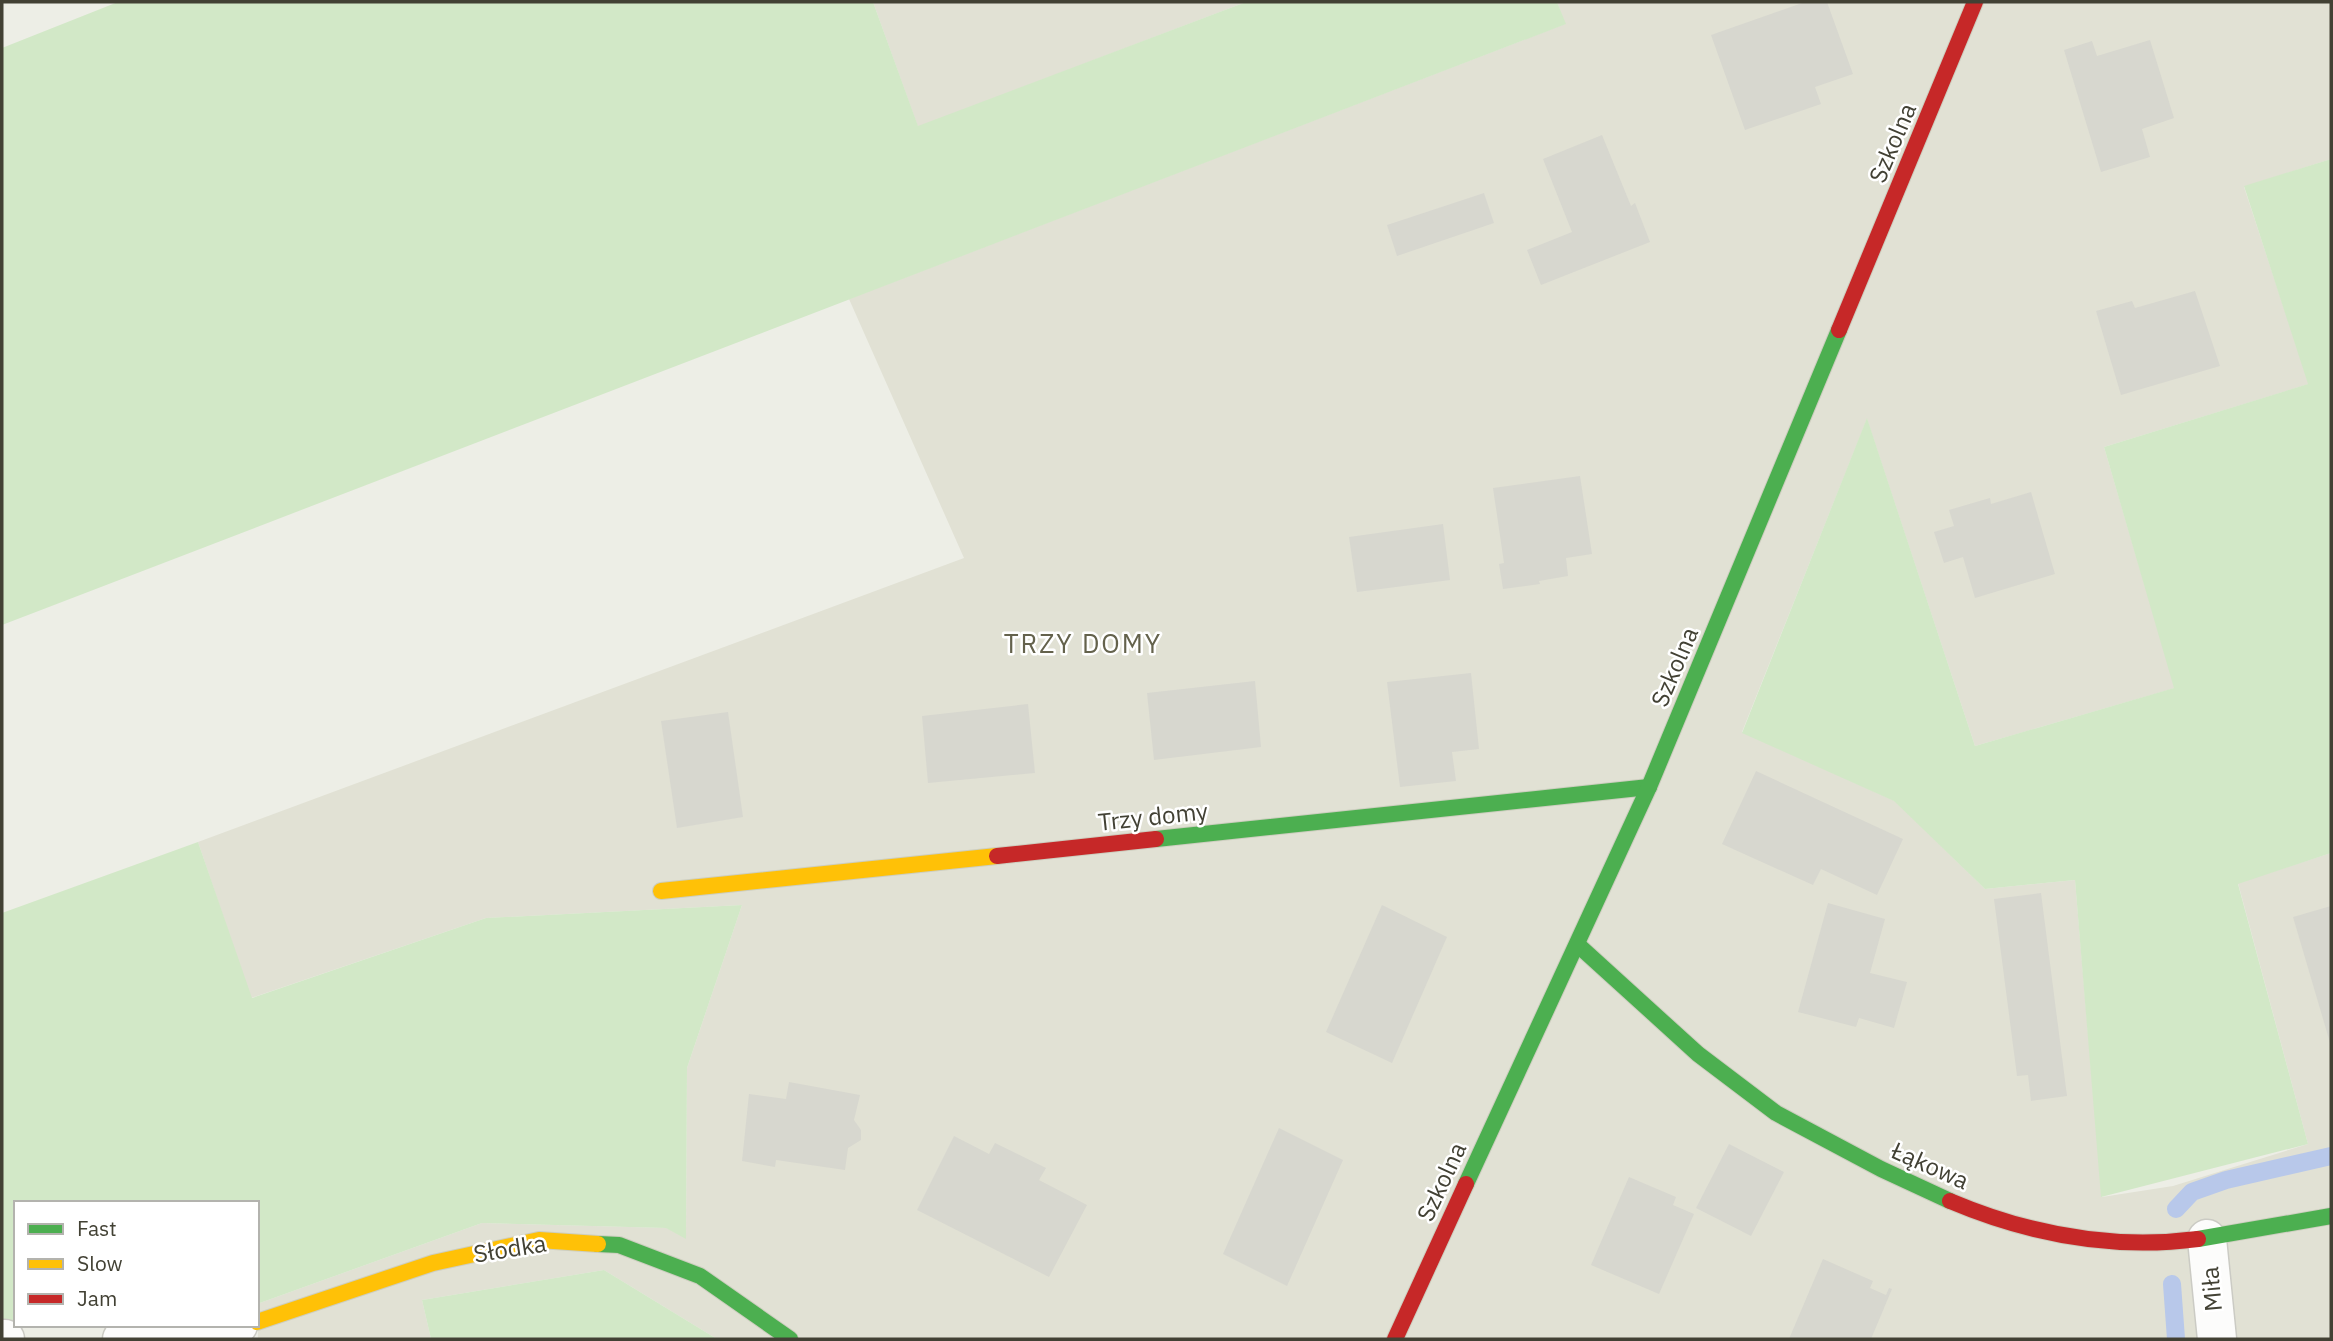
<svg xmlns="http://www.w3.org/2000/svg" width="2333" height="1341" font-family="'IBM Plex Sans',sans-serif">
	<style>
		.residential { fill: #e1e1d4 }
		.green { fill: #d2e8c7 }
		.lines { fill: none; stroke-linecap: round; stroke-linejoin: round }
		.stream { stroke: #b8c8ea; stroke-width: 18 }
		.building { fill: #d7d7cf }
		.street-casing { stroke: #cbcbc4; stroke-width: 41 }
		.fast-casing { stroke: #cdcebf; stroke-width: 18 }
		.slow-casing { stroke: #cdcebf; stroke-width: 18 }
		.jam-casing { stroke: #cdcebf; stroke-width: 18 }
		.street { stroke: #fcfcfb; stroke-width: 38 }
		.fast { stroke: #4caf50; stroke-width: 16 }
		.slow { stroke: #ffc107; stroke-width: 16 }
		.jam { stroke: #c62828; stroke-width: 16 }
		.labels { text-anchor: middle; stroke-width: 5; stroke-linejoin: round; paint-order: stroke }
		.street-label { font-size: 24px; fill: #424134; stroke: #fff }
		.neighbourhood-label { font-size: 26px; letter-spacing: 2px; fill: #64624c; stroke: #fff }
	</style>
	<rect width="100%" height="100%" fill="#edeee6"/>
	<g class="residential">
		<polygon points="873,2 1246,2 918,127"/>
		<polygon points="1557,2 2331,2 2331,159 2244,187 2309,384 2104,447 2175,688 1975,746 1867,419 1742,732 1895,801 1985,889 2075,880 2102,1197 2173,1186 2308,1144 2238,883 2331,853 2331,1339 717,1339 604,1270 422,1300 431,1339 258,1339 257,1304 482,1223 667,1228 686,1238 687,1068 742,905 486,918 251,998 198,842 964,558 849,299 1565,24"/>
	</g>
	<g class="green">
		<polygon points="118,2 873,2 918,126 1246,2 1557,2 1566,24 2,625 2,48"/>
		<polygon points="2331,159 2331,853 2238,884 2308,1144 2101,1197 2075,880 1985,889 1894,801 1742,733 1867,418 1975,746 2174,688 2104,447 2308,384 2244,186"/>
		<polygon points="198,842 252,998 486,918 742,905 687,1068 686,1239 666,1228 482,1223 257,1304 257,1203 16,1203 16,1324 2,1322 2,913"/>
		<polygon points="604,1270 717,1339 431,1339 422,1300"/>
	</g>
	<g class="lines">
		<g class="stream">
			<polyline points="2176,1209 2192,1192 2226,1180 2331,1156"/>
			<polyline points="2172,1284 2176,1339"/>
		</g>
	</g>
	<g class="building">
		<polygon points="1805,2 1827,2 1853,74 1815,87 1821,104 1745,130 1711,35"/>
		<polygon points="2150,40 2174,118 2142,129 2150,157 2101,172 2064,50 2092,41 2097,56"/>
		<polygon points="1602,135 1631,206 1635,203 1650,242 1541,285 1527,250 1572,232 1543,159"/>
		<polygon points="1484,193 1494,223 1397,256 1387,225"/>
		<polygon points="2195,291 2220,366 2121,395 2096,311 2132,301 2135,308"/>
		<polygon points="1580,476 1592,554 1566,558 1568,576 1539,581 1540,584 1503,589 1499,564 1504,563 1493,488"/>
		<polygon points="2031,492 2055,574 1975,598 1963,557 1944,563 1934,532 1954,526 1949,510 1990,498 1991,504"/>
		<polygon points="1443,524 1450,580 1357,592 1349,537"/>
		<polygon points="1471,673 1479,749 1452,752 1456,781 1400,787 1387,682"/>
		<polygon points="1255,681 1261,747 1154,760 1147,693"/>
		<polygon points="1028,704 1035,773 928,783 922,716"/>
		<polygon points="728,712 743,817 677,828 661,721"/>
		<polygon points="1756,771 1903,839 1877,895 1821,869 1813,885 1722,844"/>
		<polygon points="2041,893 2067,1096 2031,1101 2028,1075 2017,1076 1994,899"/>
		<polygon points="1828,903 1885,919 1870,973 1907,982 1894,1028 1859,1018 1856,1027 1798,1012"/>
		<polygon points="1382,905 1447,937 1392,1063 1326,1032"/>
		<polygon points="2331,906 2331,1046 2293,917"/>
		<polygon points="789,1082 860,1095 854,1120 861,1130 861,1140 848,1148 845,1170 776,1160 775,1167 742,1161 749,1094 786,1099"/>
		<polygon points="1279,1128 1343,1160 1287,1286 1223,1254"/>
		<polygon points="954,1136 989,1154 995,1143 1046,1168 1039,1180 1087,1205 1049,1277 917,1210"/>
		<polygon points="1729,1144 1784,1172 1751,1236 1696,1208"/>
		<polygon points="1629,1177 1676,1197 1673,1205 1694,1214 1659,1294 1591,1265"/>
		<polygon points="1823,1259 1873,1281 1870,1288 1886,1295 1889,1288 1892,1289 1871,1339 1789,1339"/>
	</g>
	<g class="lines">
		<g class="street-casing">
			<g id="street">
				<polyline points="2207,1239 2217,1339"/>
				<polyline points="2,1339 5,1339"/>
				<polyline points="122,1339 143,1339 238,1325"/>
			</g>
		</g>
		<g class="fast-casing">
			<g id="fast">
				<polyline points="1156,839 1649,787"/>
				<polyline points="1578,945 1698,1054 1776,1113 1881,1169 1950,1201"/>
				<polyline points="1466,1184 1649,787 1839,330"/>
				<polyline points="2198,1239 2331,1216"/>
				<polyline points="598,1244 619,1245 700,1276 790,1339"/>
			</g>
		</g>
		<g class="slow-casing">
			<g id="slow">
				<polyline points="661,891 997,856"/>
				<polyline points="257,1322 433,1263 539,1240 598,1244"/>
			</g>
		</g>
		<g class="jam-casing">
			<g id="jam">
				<polyline points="1839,330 1975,2"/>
				<polyline points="997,856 1156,839"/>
				<path d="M1950,1201C2028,1234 2113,1250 2198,1239"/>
				<polyline points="1395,1339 1466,1184"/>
			</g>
		</g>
		<use href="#street" class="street"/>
		<use href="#fast" class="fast"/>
		<use href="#slow" class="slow"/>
		<use href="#jam" class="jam"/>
	</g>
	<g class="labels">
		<g class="street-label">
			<text transform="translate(1893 143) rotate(-67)" y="8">Szkolna</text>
			<text transform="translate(1675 667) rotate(-67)" y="8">Szkolna</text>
			<text transform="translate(1153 817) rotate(-6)" y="8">Trzy domy</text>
			<text transform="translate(1930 1166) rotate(24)" y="8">Łąkowa</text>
			<text transform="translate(1442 1182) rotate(-65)" y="8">Szkolna</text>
			<text transform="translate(510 1249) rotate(-9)" y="8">Słodka</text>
			<text transform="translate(2212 1289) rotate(-95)" y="8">Miła</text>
		</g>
		<g class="neighbourhood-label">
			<text x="1083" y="653">TRZY DOMY</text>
		</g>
	</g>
	<rect width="2333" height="1341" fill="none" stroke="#424134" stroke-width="7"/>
	<rect x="14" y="1201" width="245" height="126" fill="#ffffff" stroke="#b3b3ae" stroke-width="2"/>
	<rect x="28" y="1224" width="35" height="10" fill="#4caf50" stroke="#b3b3ae" stroke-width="2"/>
	<text x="77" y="1236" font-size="21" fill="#424134">Fast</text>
	<rect x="28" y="1259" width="35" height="10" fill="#ffc107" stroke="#b3b3ae" stroke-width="2"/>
	<text x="77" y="1271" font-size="21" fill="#424134">Slow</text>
	<rect x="28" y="1294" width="35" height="10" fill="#c62828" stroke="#b3b3ae" stroke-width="2"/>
	<text x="77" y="1306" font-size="21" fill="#424134">Jam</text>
</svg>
